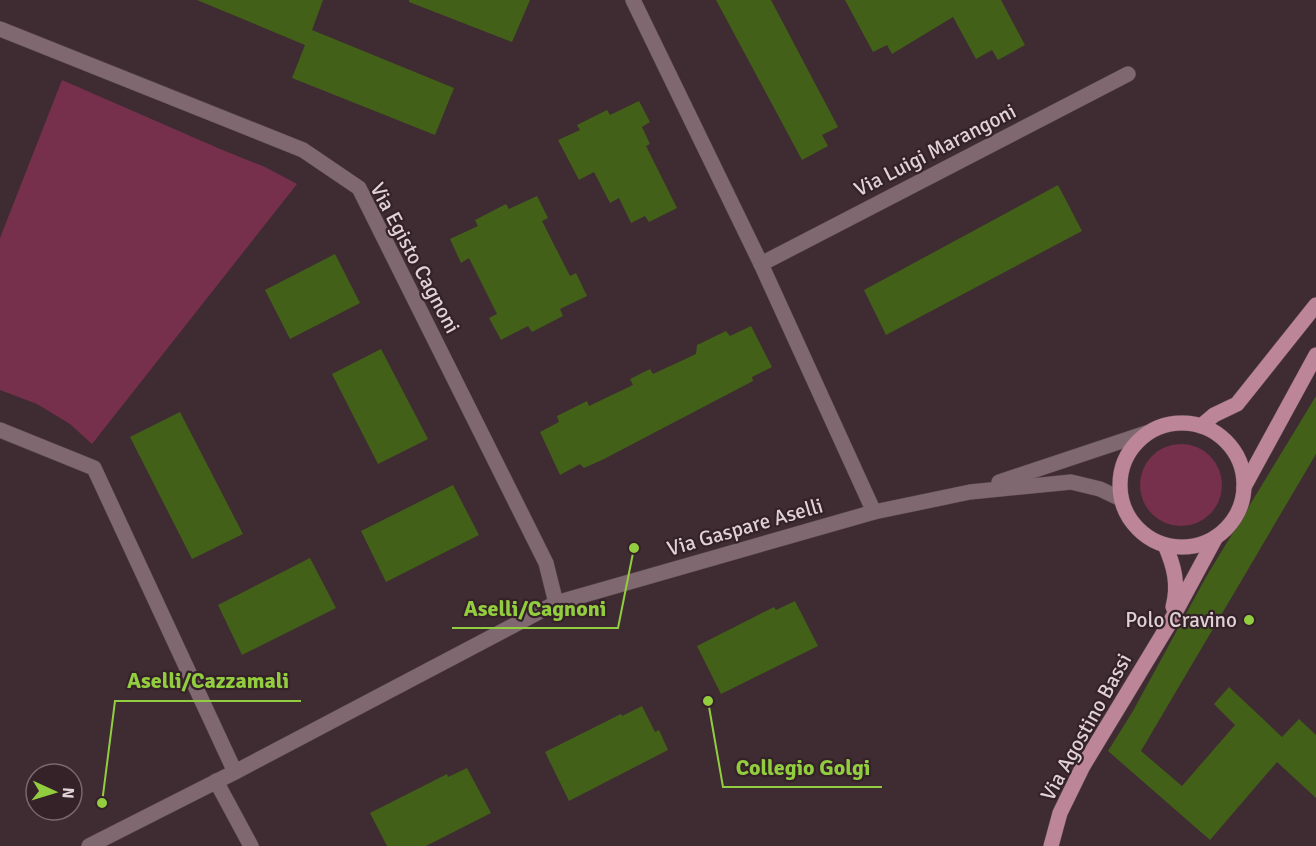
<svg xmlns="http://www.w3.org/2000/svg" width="1316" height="846" font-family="Signika,sans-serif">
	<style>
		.green { fill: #77304c }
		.building { fill: #426018 }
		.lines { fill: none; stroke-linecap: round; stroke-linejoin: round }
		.minor-casing { stroke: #59484f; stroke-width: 16 }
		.major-casing { stroke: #59484f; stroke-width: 16 }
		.minor { stroke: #7f686f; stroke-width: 15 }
		.major { stroke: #bd8598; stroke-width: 15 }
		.poi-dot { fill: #92cd3f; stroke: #352128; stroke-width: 2 }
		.labels { text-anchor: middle; stroke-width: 4.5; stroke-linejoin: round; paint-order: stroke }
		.street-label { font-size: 21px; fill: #dfd2d6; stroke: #352128 }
		.poi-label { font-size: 21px; fill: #dfd2d6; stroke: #352128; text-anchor: end }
		.leader { fill: none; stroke: #92cd3f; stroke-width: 2 }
		.callout-dot { fill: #92cd3f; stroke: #352128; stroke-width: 2 }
		.callout-label { font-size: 22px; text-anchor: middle; font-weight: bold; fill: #92cd3f; stroke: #352128; stroke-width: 4.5; stroke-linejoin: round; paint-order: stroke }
	</style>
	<rect width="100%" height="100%" fill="#3f2b32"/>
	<g class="green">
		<polygon points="62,80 220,149 265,167 297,184 92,444 70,424 37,404 0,390 0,238"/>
		<circle cx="1181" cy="485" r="41"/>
	</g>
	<g class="building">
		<polygon points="197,0 323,0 312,30 454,88 435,135 292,78 305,45"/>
		<polygon points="409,0 530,0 512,42 409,2"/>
		<polygon points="716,0 771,0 838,127 822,135 828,146 802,160"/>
		<polygon points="845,0 1001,0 1025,45 998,60 992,50 976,59 953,17 892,54 887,45 873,52"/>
		<polygon points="639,101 650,122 642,127 650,144 646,146 677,208 649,222 645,216 631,223 619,198 610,203 594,172 579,180 558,140 580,130 577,125 607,110 610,115"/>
		<polygon points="1058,185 1082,231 886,335 864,290"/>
		<polygon points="537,196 548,218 542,221 570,276 576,273 587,296 560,309 563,316 532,332 528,326 501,340 489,318 497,314 469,258 461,263 450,239 478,226 475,220 506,204 509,209"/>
		<polygon points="335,254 360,303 290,339 265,290"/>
		<polygon points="751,326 772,367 752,377 753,381 604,459 584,468 580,464 560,475 540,432 559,422 557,416 587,401 589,406 633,385 630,379 650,369 653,374 696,354 697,345 726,331 730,336"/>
		<polygon points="381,349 428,439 378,464 332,374"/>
		<polygon points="1316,396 1316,454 1141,751 1182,786 1235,725 1214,704 1229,687 1282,737 1299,719 1316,735 1316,798 1277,762 1210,840 1108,751 1133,711 1206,577"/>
		<polygon points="180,412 243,534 192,559 130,437"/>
		<polygon points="453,485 479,535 386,582 361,531"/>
		<polygon points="310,558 336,608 242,655 218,605"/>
		<polygon points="795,601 818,646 721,694 697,646 774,607 776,610"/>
		<polygon points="642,706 655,732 659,730 668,750 569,801 545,752 621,714 622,716"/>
		<polygon points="467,768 491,813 426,846 387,846 370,813 447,774 448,777"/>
	</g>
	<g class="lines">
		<g class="minor-casing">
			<g id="minor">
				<polyline points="633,0 761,264 874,512"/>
				<polyline points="0,29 303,150 359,188 546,563 556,603"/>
				<polyline points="761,264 1128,74"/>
				<polyline points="0,430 94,468 235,772"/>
				<polyline points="999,482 1149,432"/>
				<polyline points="216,781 251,846"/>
				<polyline points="89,846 235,772 556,603 874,512 970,492 1071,482 1100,489 1121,499"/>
			</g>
		</g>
		<g class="major-casing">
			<g id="major">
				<circle cx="1182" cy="485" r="62"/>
				<polyline points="1201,426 1214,415 1237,404 1316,305"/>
				<polyline points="1244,487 1316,355"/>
				<path d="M1165,545C1174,566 1179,584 1173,607"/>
				<polyline points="1051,846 1060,813 1083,766 1169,624 1216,537"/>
			</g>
		</g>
		<use href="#minor" class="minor"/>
		<use href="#major" class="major"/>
	</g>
	<circle class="poi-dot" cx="1249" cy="620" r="6"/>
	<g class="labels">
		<g class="street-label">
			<text transform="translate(935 150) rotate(-27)" y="7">Via Luigi Marangoni</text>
			<text transform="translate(415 258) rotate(62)" y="7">Via Egisto Cagnoni</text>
			<text transform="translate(745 527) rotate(-16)" y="7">Via Gaspare Aselli</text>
			<text transform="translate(1086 727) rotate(-61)" y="7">Via Agostino Bassi</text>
		</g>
		<g class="poi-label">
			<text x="1237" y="627">Polo Cravino</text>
		</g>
	</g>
	<path class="leader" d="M634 548L618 628H452M102 803L115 701H301M708 701L723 787H882"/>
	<g class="callout-dot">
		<circle cx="634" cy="548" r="6"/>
		<circle cx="102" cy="803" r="6"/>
		<circle cx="708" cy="701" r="6"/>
	</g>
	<g class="callout-label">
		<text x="535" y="616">Aselli/Cagnoni</text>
		<text x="208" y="688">Aselli/Cazzamali</text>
		<text x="803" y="775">Collegio Golgi</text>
	</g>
	<g transform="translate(54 792) rotate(94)"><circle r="28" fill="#352128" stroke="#79686e" stroke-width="1.5"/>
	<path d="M0-4.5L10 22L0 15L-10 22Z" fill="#92cd3f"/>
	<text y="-9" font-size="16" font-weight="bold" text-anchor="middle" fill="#dfd2d6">N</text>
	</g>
</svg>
